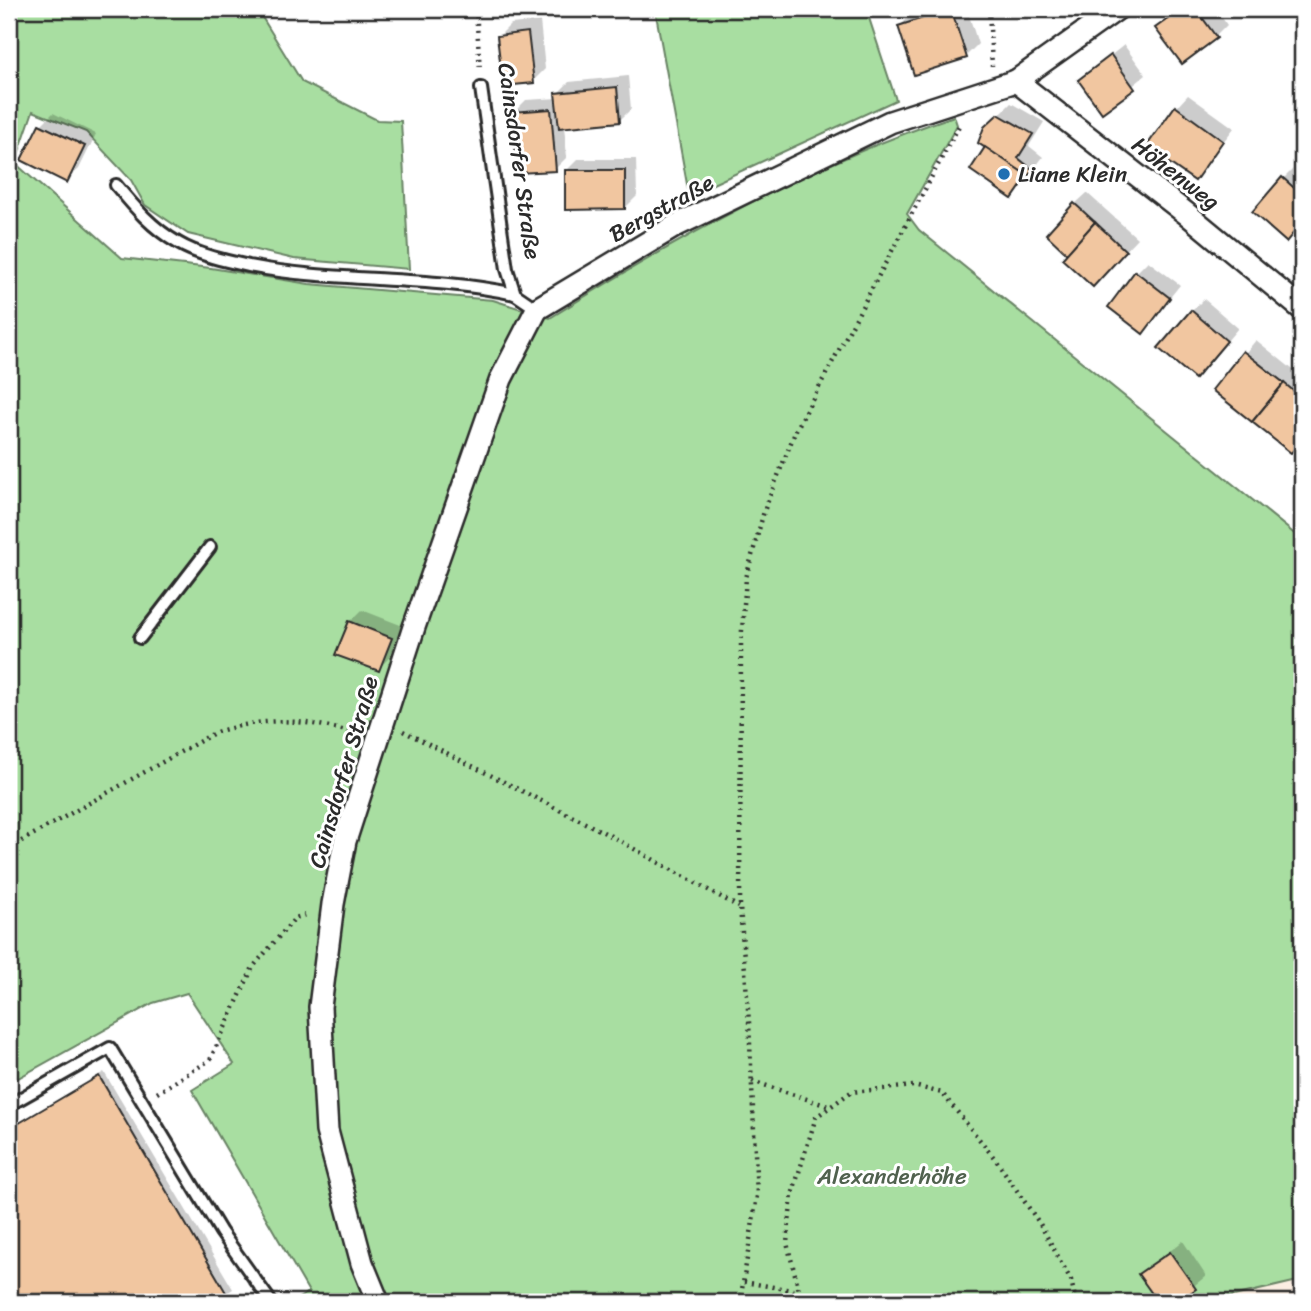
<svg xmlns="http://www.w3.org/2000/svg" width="1311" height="1311" font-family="Sriracha,sans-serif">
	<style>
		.built { fill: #fbeee2 }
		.green { fill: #a8dea1; stroke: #6a8466; stroke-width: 2 }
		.shadow { fill: #0003 }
		.building { fill: #f1c6a0; stroke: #2b2b2b; stroke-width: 2 }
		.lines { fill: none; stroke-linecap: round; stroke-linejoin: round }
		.lane-casing { stroke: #2b2b2b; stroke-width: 16 }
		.street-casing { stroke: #2b2b2b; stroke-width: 26 }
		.path { stroke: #2b2b2b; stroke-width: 4.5; stroke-dasharray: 2 5; stroke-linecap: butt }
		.lane { stroke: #fff; stroke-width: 10 }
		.street { stroke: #fff; stroke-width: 21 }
		.poi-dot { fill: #1f6fb2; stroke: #fff; stroke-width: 2.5 }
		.labels { text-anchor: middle; stroke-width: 6; stroke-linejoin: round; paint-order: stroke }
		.street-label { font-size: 23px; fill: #2b2b2b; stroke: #fff }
		.poi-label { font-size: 23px; fill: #2b2b2b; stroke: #fff; text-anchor: start }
		.park-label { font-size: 23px; fill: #50614e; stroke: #fff }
	</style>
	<rect width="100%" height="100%" fill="#fff"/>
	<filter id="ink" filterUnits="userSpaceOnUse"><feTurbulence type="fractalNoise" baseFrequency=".0143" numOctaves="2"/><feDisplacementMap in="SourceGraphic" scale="14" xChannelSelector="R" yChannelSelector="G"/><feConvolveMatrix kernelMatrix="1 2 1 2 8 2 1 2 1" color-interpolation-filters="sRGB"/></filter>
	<g filter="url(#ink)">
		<polygon class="built" points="1302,1280 1302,1302 1221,1302 1225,1298"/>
		<g class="green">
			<path d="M9,9H257L302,82L377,120L401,121L409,269L294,259L188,234L145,205L131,180L86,132L33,111L15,163L122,258L211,268L309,284L493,300L550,318C678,238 810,164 954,116L957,125L907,214L919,230L1302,540V1280L1225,1298L1221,1302H292L309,1292L192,1090L234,1064L187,993L153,1003L9,1083Z"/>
			<polygon points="655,9 866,9 896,100 689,195"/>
		</g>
		<g class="shadow">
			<polygon points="929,9 967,9 978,44 966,56 915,73 900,26 912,14"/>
			<polygon points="1180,9 1216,9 1227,25 1216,36 1158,29"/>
			<polygon points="540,21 545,69 533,81 499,36 511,24"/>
			<polygon points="1124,45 1146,75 1103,110 1080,80"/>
			<polygon points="628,76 631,109 619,121 564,126 567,157 555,169 514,112 526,100 558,98 557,94 569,82"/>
			<polygon points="1188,95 1234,128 1194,179 1177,107"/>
			<polygon points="1011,103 1044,122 1029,146 1043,157 1012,197 988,147 986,128"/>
			<polygon points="53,113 96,134 79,169 67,180 24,159 41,125"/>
			<polygon points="578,159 636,159 637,196 625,208 566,171"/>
			<polygon points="1295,167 1302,173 1302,223 1286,240 1283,179"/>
			<polygon points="1087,193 1137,238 1104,273 1069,254 1075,204"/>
			<polygon points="1148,261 1180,285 1143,331 1136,273"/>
			<polygon points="1204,299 1238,328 1207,365 1192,311"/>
			<polygon points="1256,340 1302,377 1302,439 1291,450 1215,390"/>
			<polygon points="362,610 403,626 390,657 378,669 350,622"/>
			<polygon points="104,1072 233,1289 213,1302 9,1302 9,1129"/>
			<polygon points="1183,1241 1206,1276 1174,1302 1160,1302 1140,1274"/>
		</g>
		<g class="building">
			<polygon points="951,9 967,58 914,75 898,26"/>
			<polygon points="1182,9 1196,9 1217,38 1182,64 1155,28"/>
			<polygon points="528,32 534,83 503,86 497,36"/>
			<polygon points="1111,55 1135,89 1102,113 1078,80"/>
			<polygon points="617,87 620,122 559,128 555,93"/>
			<polygon points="1175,106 1223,141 1195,181 1146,147"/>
			<polygon points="551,109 556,171 517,173 512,112"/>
			<polygon points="998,114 1033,134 1018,158 1033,170 1028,176 978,143 984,127"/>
			<polygon points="39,124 85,146 67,183 21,160"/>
			<polygon points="985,147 1028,176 1012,199 970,170"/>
			<polygon points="565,170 625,170 625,209 565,210"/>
			<polygon points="1282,177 1302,195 1302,223 1286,242 1252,212"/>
			<polygon points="1074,203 1095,222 1067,254 1046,234"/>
			<polygon points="1095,222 1126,251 1093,287 1062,259"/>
			<polygon points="1135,271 1170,298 1143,334 1108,307"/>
			<polygon points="1191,310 1227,341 1195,379 1158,348"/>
			<polygon points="1243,351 1284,383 1252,422 1212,390"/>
			<polygon points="1284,383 1302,398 1302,439 1291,453 1252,422"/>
			<polygon points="349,621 392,638 379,671 335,655"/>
			<polygon points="99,1076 228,1296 217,1302 9,1302 9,1129"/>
			<polygon points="1170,1252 1196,1289 1177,1302 1158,1302 1138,1274"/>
		</g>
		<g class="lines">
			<g class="lane-casing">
				<g id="lane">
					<polyline points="481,88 507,269 515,294 537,309"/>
					<path d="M116,185C135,208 152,228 178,243C198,255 226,261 249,266C337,283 428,275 515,294"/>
					<polyline points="140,638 210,547"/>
					<polyline points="9,1105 110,1048 221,1232 271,1302"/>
				</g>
			</g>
			<g class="street-casing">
				<g id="street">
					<polyline points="1016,81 1187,214 1302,309"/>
					<polyline points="378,1302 362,1263 327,1131 320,1007 333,904 345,841 414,627 501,379 537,309 677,225 890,122 1016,81 1117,9"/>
				</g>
			</g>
			<g class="path">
				<polyline points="476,9 480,71"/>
				<polyline points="989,9 992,66"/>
				<polyline points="403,731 609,835 739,907"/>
				<path d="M9,848L216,732C270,716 303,719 357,734"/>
				<polyline points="752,1081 828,1106"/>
				<polyline points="157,1093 210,1060 253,967 295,918 309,914"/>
				<polyline points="744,1282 798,1291"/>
				<polyline points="740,1302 757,1196 749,1022 740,907 741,643 746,578 764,511 796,430 960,124"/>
				<polyline points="802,1302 787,1243 792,1195 816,1117 851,1092 914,1086 942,1093 996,1160 1040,1224 1071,1280 1076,1302"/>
			</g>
			<use href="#lane" class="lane"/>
			<use href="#street" class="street"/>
		</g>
	</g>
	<circle class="poi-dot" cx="1004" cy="174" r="7"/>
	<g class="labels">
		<g class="street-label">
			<text transform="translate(520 161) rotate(82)" y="8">Cainsdorfer Straße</text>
			<text transform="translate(1176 173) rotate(38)" y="8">Höhenweg</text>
			<text transform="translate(661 208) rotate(-29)" y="8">Bergstraße</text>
			<text transform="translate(343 772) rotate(-74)" y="8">Cainsdorfer Straße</text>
		</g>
		<g class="poi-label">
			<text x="1018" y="182">Liane Klein</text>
		</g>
		<g class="park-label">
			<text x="892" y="1184">Alexanderhöhe</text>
		</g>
	</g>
	<rect width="1311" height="1311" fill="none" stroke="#fff" stroke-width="35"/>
	<rect x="18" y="18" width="1276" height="1276" fill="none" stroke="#2b2b2b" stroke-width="2.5" filter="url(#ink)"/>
</svg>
